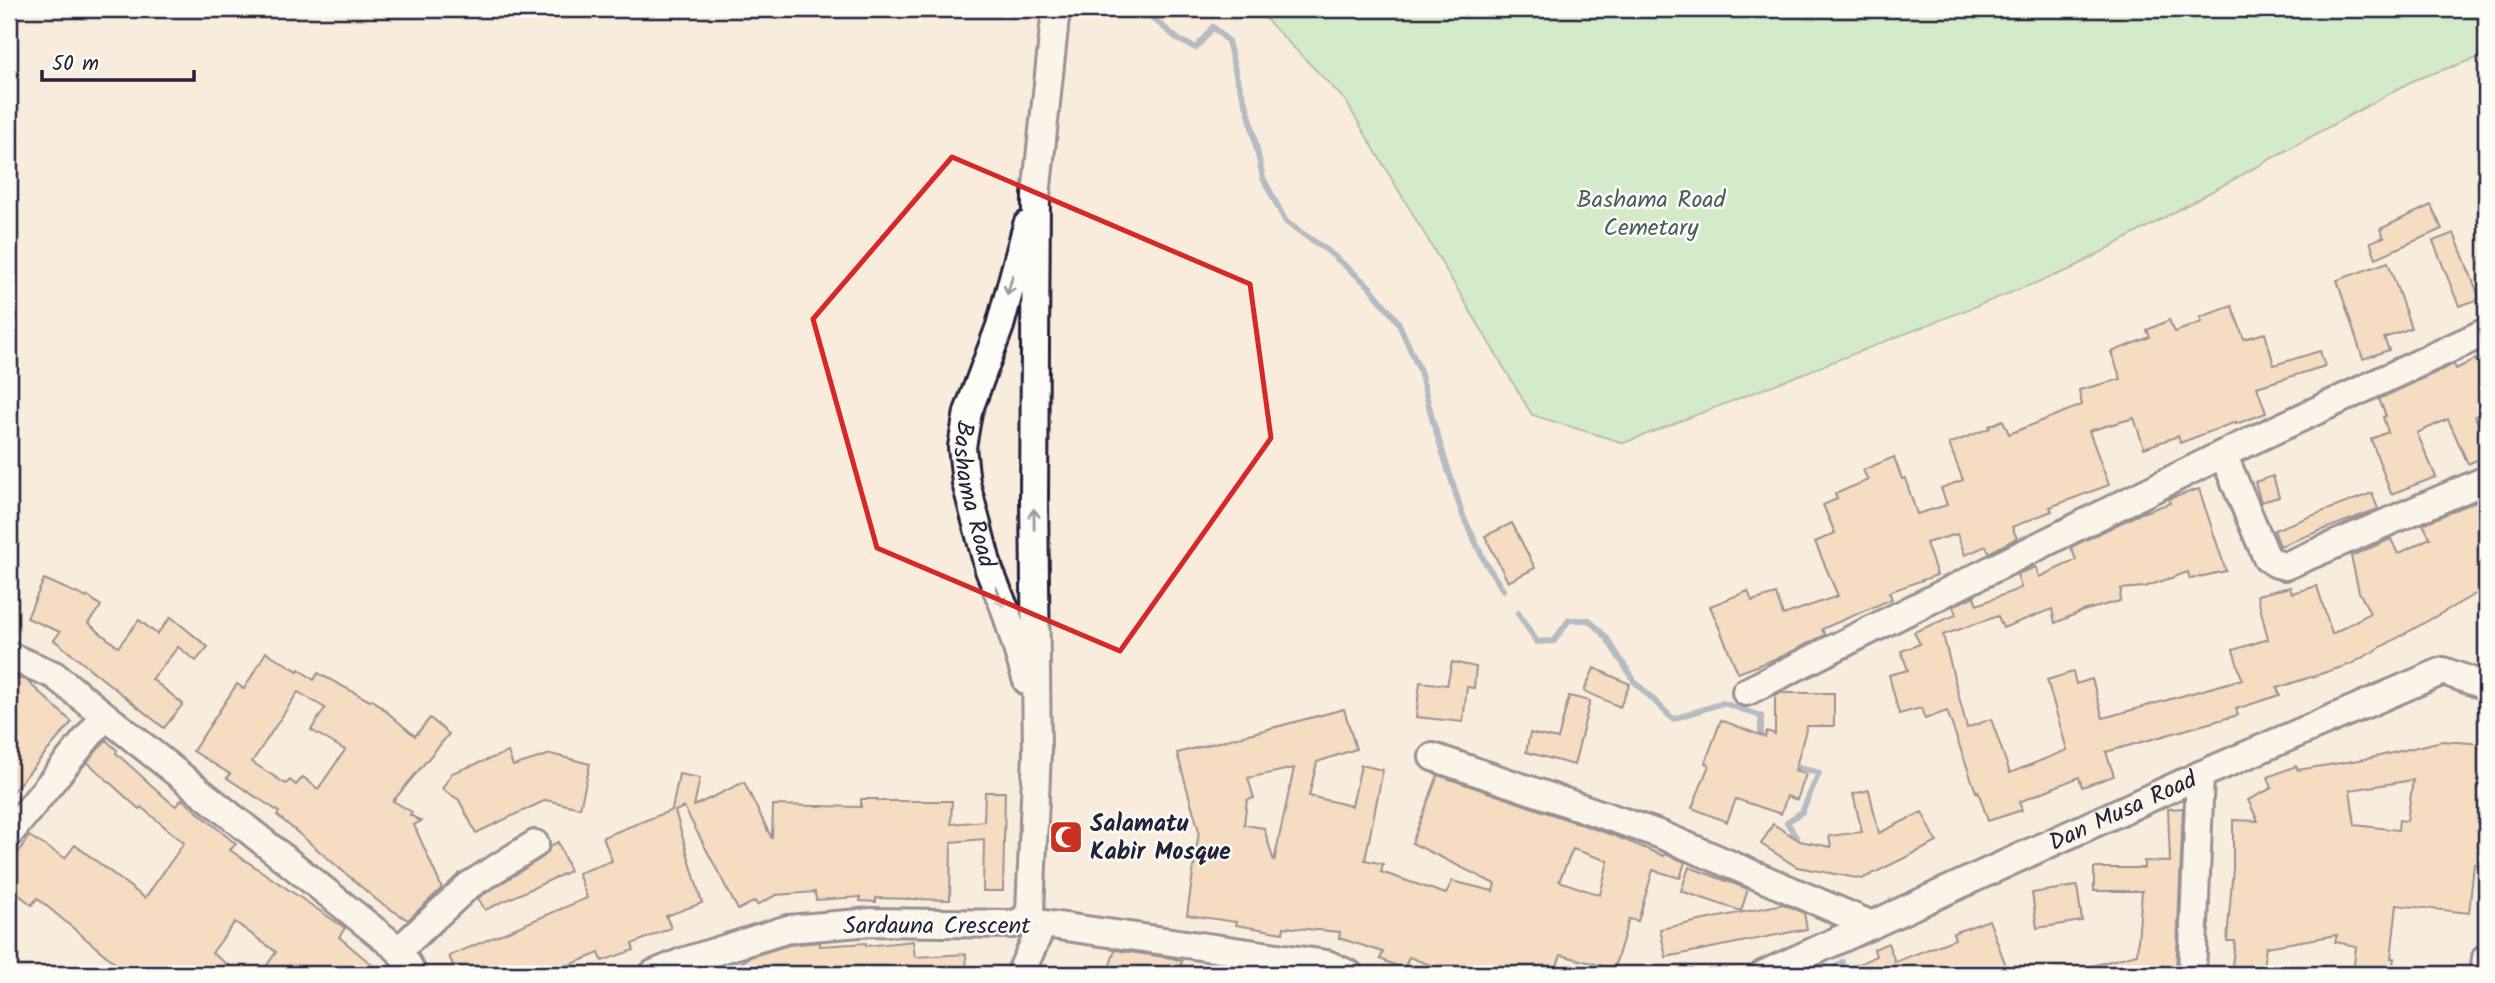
<svg xmlns="http://www.w3.org/2000/svg" width="2495" height="983" font-family="Kalam,sans-serif">
	<style>
		.green { fill: #a7e8b1; stroke: #648576; stroke-width: 2 }
		.lines { fill: none; stroke-linecap: round; stroke-linejoin: round }
		.stream { stroke: #5f82a2; stroke-width: 6 }
		.building { fill: #f2c7a1; stroke: #22223b; stroke-width: 2; fill-rule: evenodd }
		.minor-casing { stroke: #22223b; stroke-width: 32 }
		.minor { stroke: #fdfcf7; stroke-width: 26 }
		.oneway { stroke: #9a9aa2 }
		.marked { fill: none; stroke: #d62828; stroke-width: 5; stroke-linejoin: round }
		.labels { text-anchor: middle; stroke-width: 5; stroke-linejoin: round; paint-order: stroke }
		.park-label { font-size: 24px; fill: #4a5d5e; stroke: #fdfcf7 }
		.street-label { font-size: 24px; fill: #22223b; stroke: #fdfcf7 }
		.poi-label { font-size: 24px; font-weight: bold; fill: #22223b; stroke: #fdfcf7; text-anchor: start }
	</style>
	<rect width="100%" height="100%" fill="#faecdd"/>
	<filter id="ink" filterUnits="userSpaceOnUse"><feTurbulence type="fractalNoise" baseFrequency=".0143" numOctaves="2"/><feDisplacementMap in="SourceGraphic" scale="14" xChannelSelector="R" yChannelSelector="G"/><feConvolveMatrix kernelMatrix="1 2 1 2 8 2 1 2 1" color-interpolation-filters="sRGB"/></filter>
	<g filter="url(#ink)">
		<polygon class="green" points="1256,9 2486,9 2486,55 2414,80 2069,270 1624,443 1532,415 1345,100"/>
		<g class="lines">
			<g class="stream">
				<polyline points="1142,9 1179,40 1196,48 1213,27 1228,41 1237,79 1249,113 1263,178 1286,222 1328,251 1369,286 1398,322 1420,371 1433,422 1463,516 1485,562 1503,590"/>
				<polyline points="1518,613 1537,642 1554,641 1569,620 1589,620 1606,637 1635,682 1673,719 1723,703 1761,716 1761,741"/>
				<polyline points="1790,765 1819,773 1802,812 1787,822 1797,839"/>
				<polyline points="1829,974 1842,962"/>
			</g>
		</g>
		<g class="building">
			<polygon points="2431,205 2442,229 2376,258 2370,242 2384,237 2380,229"/>
			<polygon points="2454,233 2480,299 2459,306 2433,241"/>
			<polygon points="2388,262 2411,328 2384,338 2389,350 2363,359 2337,280"/>
			<polygon points="2232,306 2244,339 2265,333 2274,365 2320,351 2325,366 2257,387 2266,413 2236,424 2236,422 2180,443 2178,436 2144,448 2134,418 2089,431 2109,485 2050,507 2052,511 2012,527 2017,538 1989,553 1986,546 1965,555 1957,534 1926,543 1937,575 1889,592 1892,599 1822,629 1825,635 1783,656 1738,673 1710,606 1748,591 1752,601 1776,594 1783,615 1838,596 1815,542 1835,533 1823,505 1837,499 1835,494 1868,480 1863,470 1894,457 1902,479 1905,478 1917,514 1947,505 1941,488 1963,480 1949,444 1990,428 1989,426 2003,420 2009,434 2082,405 2079,390 2121,379 2111,352 2150,337 2147,330 2169,320 2175,332 2202,322 2200,317"/>
			<polygon points="2475,359 2486,382 2486,411 2475,416 2486,442 2486,456 2468,464 2448,419 2417,433 2436,477 2391,494 2371,439 2388,432 2383,417 2386,416 2379,399 2454,364 2456,369"/>
			<polygon points="2273,476 2279,497 2261,502 2255,482"/>
			<polygon points="2199,489 2226,571 2190,579 2188,572 2145,587 2121,589 2120,601 2083,611 2055,623 2052,609 2003,628 1998,616 1943,635 1967,728 1991,719 2010,773 2067,750 2047,680 2073,672 2076,684 2092,679 2103,718 2242,679 2233,650 2268,639 2257,595 2290,587 2292,593 2317,586 2332,634 2370,613 2359,592 2351,556 2391,539 2398,554 2430,538 2423,524 2486,497 2486,588 2351,664 2277,688 2280,695 2236,709 2238,715 2106,752 2114,776 2082,787 2079,777 2019,802 2022,810 1988,821 1978,791 1976,792 1947,711 1925,719 1921,708 1899,714 1889,675 1908,670 1901,651 1920,644 1914,632 1956,615 1953,606 1974,596 1977,605 2021,588 2017,574 2036,567 2039,577 2076,560 2071,547 2139,514 2170,503 2168,499"/>
			<polygon points="2372,493 2378,509 2280,546 2274,530"/>
			<polygon points="1512,523 1535,568 1508,582 1485,536"/>
			<polygon points="44,579 87,598 88,596 101,606 88,623 118,647 139,620 157,634 171,617 208,647 196,661 178,647 152,679 183,704 164,728 54,640 60,632 27,618"/>
			<path d="M266,652L298,671L299,669L314,680L318,673L370,701L372,699L415,736L430,718L449,734L393,801L412,812L410,815L421,821L414,825L441,886V889L408,920L379,902L277,815L279,812L227,778L230,774L193,751L237,684L244,689ZM298,692L325,708L311,730L345,750L318,789L303,777L296,785L290,780L286,784L252,762Z"/>
			<polygon points="1452,662 1476,667 1474,688 1467,687 1463,722 1416,717 1420,682 1447,685"/>
			<polygon points="1594,668 1630,684 1620,707 1584,691"/>
			<polygon points="9,677 26,680 72,722 9,796"/>
			<polygon points="1780,693 1834,693 1834,726 1807,726 1795,770 1806,774 1797,800 1787,796 1781,814 1736,799 1727,822 1692,808 1709,765 1705,763 1721,720 1765,737 1767,731 1775,734 1775,695"/>
			<polygon points="1569,696 1590,701 1574,765 1526,752 1530,733 1558,739"/>
			<path d="M1344,709L1356,749L1317,762L1309,796L1352,806L1361,765L1383,770L1365,860L1383,864L1381,872L1446,894L1452,881L1493,891L1495,884L1412,843L1438,775L1615,836L1664,856L1665,854L1685,862L1680,878L1653,870L1638,921L1629,919L1614,969L1561,955L1554,974H1454L1409,957L1404,969L1380,959L1383,952L1339,938L1340,932L1284,927L1283,933L1236,925V922L1187,915L1199,831L1177,753ZM1294,768L1279,838L1274,862L1264,828L1244,825L1247,800L1254,798L1248,778ZM1573,849L1608,861L1600,895L1559,881Z"/>
			<polygon points="106,740 117,750 116,753 169,801 176,806 182,799 236,844 230,850 345,928 339,937 383,974 261,974 276,952 235,922 212,953 240,974 128,974 37,898 32,905 9,887 9,866 29,836 65,858 75,845 145,898 184,843 141,807 139,809 87,762"/>
			<path d="M2442,741L2486,744V814L2482,865L2474,864L2469,913L2397,905L2391,958H2394L2392,974H2353L2356,946L2335,942L2337,935L2266,947L2262,974H2231L2235,941H2227L2233,868V820L2258,821L2248,800L2272,788L2268,777L2296,766L2298,770L2371,758ZM2413,780L2407,821L2399,820L2398,830L2355,825L2350,790Z"/>
			<polygon points="508,752 513,766 551,754 590,764 580,808 546,800 476,833 459,800 442,789 452,773"/>
			<polygon points="679,774 700,778 694,806 744,782 772,839 773,805 861,807 861,799 878,799 878,801 952,801 951,824 984,821 985,792 1005,792 1003,891 983,891 984,839 951,842 950,900 876,898 876,902 860,901 860,897 816,900 815,892 776,895 757,905 755,901 738,910 684,807 675,811 702,903 666,916 671,928 632,944 634,950 602,961 599,953 547,974 457,974 449,956 587,898 578,873 612,861 603,837 672,810"/>
			<polygon points="1869,790 1879,833 1922,812 1937,842 1862,879 1797,867 1761,844 1773,824 1800,841 1831,847 1829,836 1862,832 1853,794"/>
			<polygon points="2183,808 2176,974 2081,974 2080,969 2137,954 2142,891 2094,891 2094,868 2144,868 2144,861 2170,862 2168,809"/>
			<polygon points="558,842 570,871 485,910 478,898 543,857 550,846"/>
			<polygon points="1689,867 1748,889 1741,911 1681,891"/>
			<polygon points="2077,886 2082,921 2037,928 2032,893"/>
			<polygon points="1783,904 1804,913 1807,929 1666,957 1660,929"/>
			<polygon points="1989,920 2006,966 1983,974 1839,974 1876,956 1874,949 1888,943 1895,962 1955,939 1953,933"/>
			<polygon points="913,941 915,957 966,954 967,974 920,974 920,972 898,974 725,974 750,957 789,945 820,942 820,946 866,943 866,946"/>
			<polygon points="1115,950 1172,958 1182,961 1178,974 1107,974"/>
		</g>
		<g class="lines">
			<g class="minor-casing">
				<g id="minor">
					<path id="s1" d="M1027,225L1000,326L968,412L962,447L966,483L989,570L1005,609L1027,681"/>
					<polyline points="2223,454 2267,558 2277,564 2285,566 2486,480"/>
					<polyline points="9,656 54,675 399,950 413,974"/>
					<polyline points="1746,692 2223,454 2486,332"/>
					<polyline points="1433,757 1659,834 1872,925"/>
					<polyline points="9,834 104,717"/>
					<polyline points="1023,921 1030,911 1037,753 1034,498 1036,196 1056,9"/>
					<polyline points="399,950 468,886 535,844"/>
					<polyline points="653,974 682,962 788,929 872,922 1012,924 1023,921 1327,964 1349,974"/>
					<polyline points="1020,974 1043,924"/>
					<path id="s2" d="M1764,974L2200,775L2443,671L2486,686"/>
					<polyline points="2192,974 2200,775"/>
					<polyline points="2484,974 2486,958"/>
				</g>
			</g>
			<use href="#minor" class="minor"/>
		</g>
		<defs><path id="oneway-shaft" d="M-6 0H5M1.5-3L5.5 0L1.5 3" fill="none" stroke-width="1.6" stroke-linecap="round" stroke-linejoin="round" transform="scale(1.75)"/></defs>
		<g class="oneway">
			<use href="#oneway-shaft" transform="translate(1010 285) rotate(105)"/>
			<use href="#oneway-shaft" transform="translate(1034 519) rotate(-91)"/>
			<use href="#oneway-shaft" transform="translate(1000 597) rotate(68)"/>
		</g>
	</g>
	<path d="M0 0H2495V983H0ZM952,157L1250,284L1271,438L1120,651L877,548L813,319Z" fill="#faecdd" fill-opacity=".55" fill-rule="evenodd"/>
	<path class="marked" d="M952,157L1250,284L1271,438L1120,651L877,548L813,319Z"/>
	<defs>
		<g id="mosque-square" transform="scale(1.75)"><rect x="-9" y="-9" width="18" height="18" rx="4" fill="#c8321e" stroke="#fdfcf7"/><path d="M3.5-4.9A6 6 0 1 0 3.5 4.9A5 5 0 1 1 3.5-4.9Z" fill="#fff"/></g>
	</defs>
	<g fill-rule="evenodd">
		<use href="#mosque-square" x="1066" y="837"/>
	</g>
	<g class="labels">
		<g class="park-label">
			<text x="1651" y="207">Bashama Road<tspan x="1651" dy="28">Cemetary</tspan></text>
		</g>
		<g class="street-label">
			<text dy="8" stroke="none"><textPath href="#s1" startOffset="280">Bashama Road</textPath></text>
			<text dy="8" stroke="none"><textPath href="#s2" startOffset="394">Dan Musa Road</textPath></text>
			<text x="937" y="933">Sardauna Crescent</text>
		</g>
		<g class="poi-label">
			<text x="1090" y="831">Salamatu<tspan x="1090" dy="28">Kabir Mosque</tspan></text>
		</g>
	</g>
	<rect width="2495" height="983" fill="none" stroke="#fdfcf7" stroke-width="35"/>
	<rect x="18" y="18" width="2460" height="948" fill="none" stroke="#22223b" stroke-width="2.5" filter="url(#ink)"/>
	<path d="M42 70v10h152v-10" fill="none" stroke="#22223b" stroke-width="3.5"/>
	<text x="52" y="70" font-size="21" fill="#22223b" stroke="#fdfcf7" stroke-width="5" paint-order="stroke">50 m</text>
</svg>
